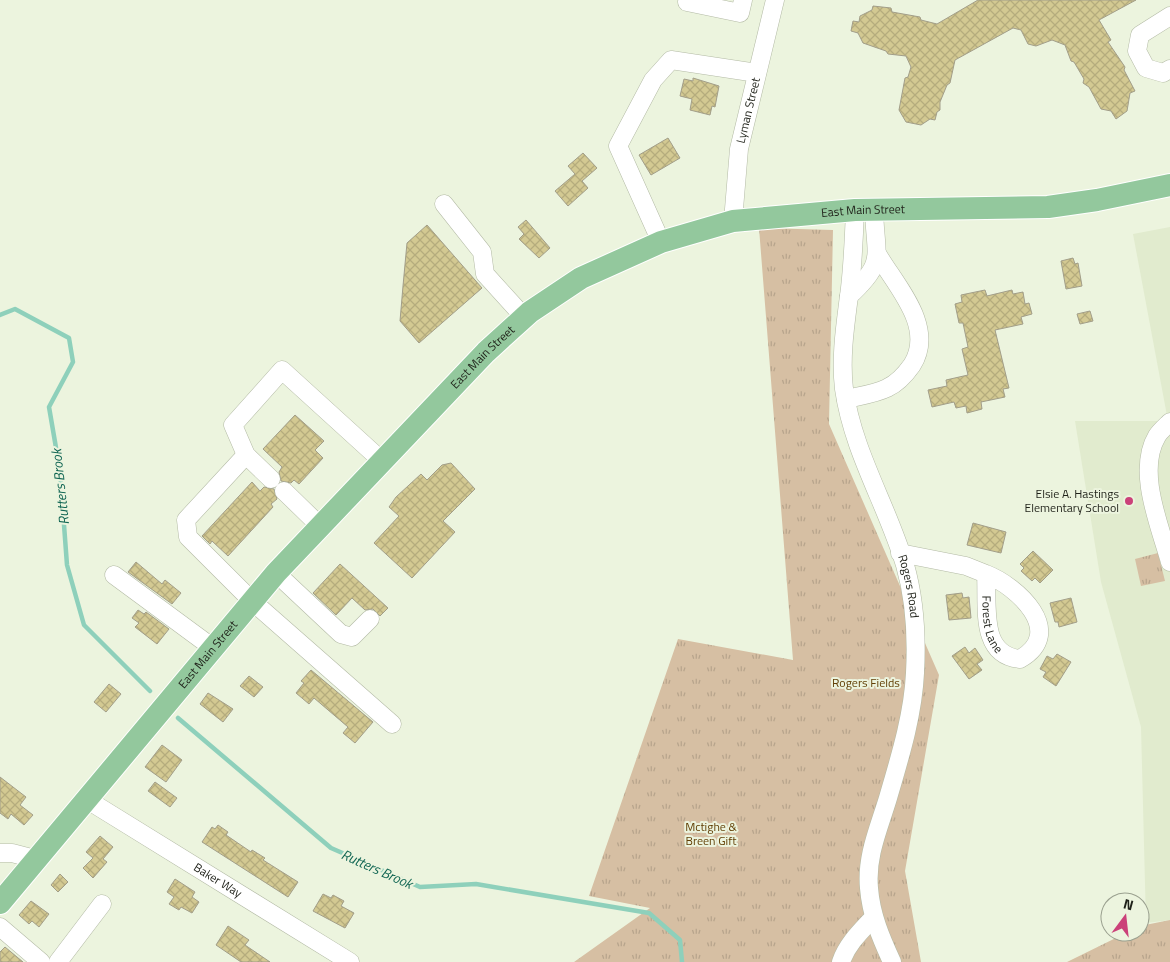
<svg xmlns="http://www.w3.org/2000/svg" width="1170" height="962" font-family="'Titillium Web',sans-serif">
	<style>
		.built { fill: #e1ebce }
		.park { fill: url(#park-tufts) }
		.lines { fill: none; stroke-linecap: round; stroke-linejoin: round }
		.stream { stroke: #8ed0bb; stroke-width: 4.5 }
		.building { fill: url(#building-cross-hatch); stroke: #a29e89 }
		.minor-casing { stroke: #b3baa5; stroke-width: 19 }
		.major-casing { stroke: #fff; stroke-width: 24 }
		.minor { stroke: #fff; stroke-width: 18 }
		.major { stroke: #93c89d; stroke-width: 22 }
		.poi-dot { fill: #cb4179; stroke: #ecf4de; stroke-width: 2 }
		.labels { text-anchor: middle; stroke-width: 4; stroke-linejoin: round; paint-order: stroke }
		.street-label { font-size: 12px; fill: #1f2119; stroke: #ecf4de }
		.poi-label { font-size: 12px; fill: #1f2119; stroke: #ecf4de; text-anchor: end }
		.park-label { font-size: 12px; fill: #613f04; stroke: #ecf4de }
		.water-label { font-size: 14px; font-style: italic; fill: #116653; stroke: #ecf4de }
	</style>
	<defs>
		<pattern id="park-tufts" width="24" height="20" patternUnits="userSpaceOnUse" patternTransform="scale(1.25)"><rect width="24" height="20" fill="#d6bfa3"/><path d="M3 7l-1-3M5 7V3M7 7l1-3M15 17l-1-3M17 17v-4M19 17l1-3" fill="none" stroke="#b7a48c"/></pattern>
		<pattern id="building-cross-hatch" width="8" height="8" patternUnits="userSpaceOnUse" patternTransform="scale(1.25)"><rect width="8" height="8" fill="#d3c992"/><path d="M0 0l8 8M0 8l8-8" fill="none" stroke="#b5ac7d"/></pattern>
	</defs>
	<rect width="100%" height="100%" fill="#ecf4de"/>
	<polygon class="built" points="1170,227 1170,920 1146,923 1141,727 1101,582 1075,421 1168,421 1133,234"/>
	<g class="park">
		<polygon points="759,228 833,230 829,424 939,675 905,871 921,962 574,962 650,908 589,896 678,639 793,660"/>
		<polygon points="1158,553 1165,581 1141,586 1135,559"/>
		<polygon points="1170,920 1170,962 1067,962 1128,932 1140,932 1140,926"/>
	</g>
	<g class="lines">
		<g class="stream">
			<polyline points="0,315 15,309 69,338 73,362 49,407 60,471 67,565 84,625 150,691"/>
			<polyline points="178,718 331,848 420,887 476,884 649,913 680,940 682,962"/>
		</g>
	</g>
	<g class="building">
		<polygon points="978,0 1136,0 1099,20 1111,40 1108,42 1125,67 1124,70 1135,91 1130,93 1127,111 1116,119 1111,111 1101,109 1089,87 1083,83 1084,79 1074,62 1071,61 1065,45 1052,40 1036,46 1028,44 1021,30 1013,28 955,60 950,83 947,85 940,102 940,110 937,112 935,120 930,119 921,125 906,122 899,110 905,78 908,77 911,67 906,56 888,54 886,51 863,43 858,33 851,31 853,21 859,22 860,16 872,10 873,6 891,8 892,12 920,17 921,20 937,24"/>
		<polygon points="693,78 719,86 715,107 712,106 710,115 690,110 692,99 680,96 684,79 693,81"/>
		<polygon points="668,138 680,158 651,175 639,155"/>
		<polygon points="583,153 597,168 582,181 588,188 568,206 555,191 575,174 568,166"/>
		<polygon points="526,220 550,248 539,258 519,239 524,234 518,227"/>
		<polygon points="427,225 482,288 419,343 400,321 403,286 407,243"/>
		<polygon points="1073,258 1075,264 1078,263 1082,286 1066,289 1061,261"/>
		<polygon points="985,290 987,296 1012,290 1013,294 1023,292 1025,304 1029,303 1032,314 1021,317 1023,324 995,330 1009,388 1003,389 1005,397 981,402 982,409 967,413 966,406 956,408 954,402 932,407 928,390 947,386 946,380 968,375 962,349 968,347 963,323 959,323 955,304 962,302 961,295"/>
		<polygon points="1090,311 1093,321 1080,324 1077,314"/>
		<polygon points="295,415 324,441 315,450 323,458 299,484 294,480 291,483 281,481 279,472 282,467 263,449"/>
		<polygon points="451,463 475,489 443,521 455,532 412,578 374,543 399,516 389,507 396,497 421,474 427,480 442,465"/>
		<polygon points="252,482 260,491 264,487 274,489 277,499 271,504 273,507 228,556 212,541 210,544 202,536"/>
		<polygon points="973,523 1006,532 1001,553 967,545"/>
		<polygon points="1033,551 1053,570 1040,583 1035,578 1032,581 1021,571 1024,568 1020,564"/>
		<polygon points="136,562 162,584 165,580 181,593 172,604 128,572"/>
		<polygon points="340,564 388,608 380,616 373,609 365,610 352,598 336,615 313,593"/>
		<polygon points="962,593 963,598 969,597 971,618 949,620 946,595"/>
		<polygon points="1071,598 1077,622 1059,627 1058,622 1055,622 1050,603"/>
		<polygon points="138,610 144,614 146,612 169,629 157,644 135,627 139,623 132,618"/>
		<polygon points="965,647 969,653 975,648 983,660 977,664 982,670 969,679 952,656"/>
		<polygon points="1057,654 1071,662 1056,686 1043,677 1046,672 1040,669 1047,656 1053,659"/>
		<polygon points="311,670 373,722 355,743 343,733 348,727 314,698 309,704 296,693 304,683 301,681"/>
		<polygon points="249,676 263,687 254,697 240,686"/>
		<polygon points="109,684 121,694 106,712 94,702"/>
		<polygon points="208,693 233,709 223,722 200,704"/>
		<polygon points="162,745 182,760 166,782 145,767"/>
		<polygon points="0,777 26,797 20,805 33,815 24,825 11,814 8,819 0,813"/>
		<polygon points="155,782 177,798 170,807 148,791"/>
		<polygon points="218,825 228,832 226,835 251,852 252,850 265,858 263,860 298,882 288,897 202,842 212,827 215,829"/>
		<polygon points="100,836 113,847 103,859 107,862 93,878 83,868 93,858 86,852"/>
		<polygon points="60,874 68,882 58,892 51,885"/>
		<polygon points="175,879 195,892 192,897 199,902 192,913 181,907 179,910 169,904 174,897 167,892"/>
		<polygon points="323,894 331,898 333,895 344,901 341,906 354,913 345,928 313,911"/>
		<polygon points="31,901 49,914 39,927 32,921 29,924 19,915"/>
		<polygon points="228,926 249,940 245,945 270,962 241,962 216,945"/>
		<polygon points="5,947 23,962 0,962 0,952"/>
	</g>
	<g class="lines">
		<g class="minor-casing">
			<g id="minor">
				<polyline points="687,2 740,13 743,0"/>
				<polyline points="1170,16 1140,35 1137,51 1146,68 1163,73 1170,69"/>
				<polyline points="444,204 482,252 485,274 524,317"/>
				<path id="s1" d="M855,210C854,236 853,262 850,288C846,321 840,355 844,389C853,452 887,505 905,565C915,600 917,636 915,673C913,715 900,757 888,798C879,828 866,856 869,888C871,915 881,938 892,962"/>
				<path id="s2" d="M733,221L739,149L775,0"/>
				<polyline points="661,242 618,146 653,80 671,60 757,73"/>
				<path d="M849,296C887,261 875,257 874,209"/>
				<path d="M846,399C859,396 875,394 887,388C898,383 905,375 912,365C936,327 896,286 878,255"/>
				<path d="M1170,422C1166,426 1160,431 1157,436C1136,471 1160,526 1170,562"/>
				<polyline points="246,455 186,520 188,537 252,601 392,724"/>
				<polyline points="271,479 246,455 233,425 282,370 382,461"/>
				<polyline points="284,491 320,526"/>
				<path id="s3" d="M900,553L966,566L986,574C988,606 979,655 1020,659C1067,632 1017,586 986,574"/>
				<polyline points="276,573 341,634 352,637 370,619"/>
				<polyline points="114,575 213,648"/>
				<path id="s4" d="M86,799L350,962"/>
				<polyline points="0,853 12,853 35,859"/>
				<polyline points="0,927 41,962"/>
				<polyline points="58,962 102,904"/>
				<path d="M841,962C847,944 861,931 874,917"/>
			</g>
		</g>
		<g class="major-casing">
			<g id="major">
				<path id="s5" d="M0,903L276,573L486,352L530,312L581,278L661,242L733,221L855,210L1048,207L1097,200L1170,185"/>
			</g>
		</g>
		<use href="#minor" class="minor"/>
		<use href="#major" class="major"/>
	</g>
	<circle class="poi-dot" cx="1129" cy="501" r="5"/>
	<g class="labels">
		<g class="street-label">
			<text dy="4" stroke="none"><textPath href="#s2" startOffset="112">Lyman Street</textPath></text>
			<text dy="4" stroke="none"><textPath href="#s5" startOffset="1149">East Main Street</textPath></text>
			<text dy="4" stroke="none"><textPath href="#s5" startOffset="729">East Main Street</textPath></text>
			<text dy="4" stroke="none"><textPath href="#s1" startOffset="388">Rogers Road</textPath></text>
			<text dy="4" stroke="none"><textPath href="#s3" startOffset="140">Forest Lane</textPath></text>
			<text dy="4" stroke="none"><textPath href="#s5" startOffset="324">East Main Street</textPath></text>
			<text dy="4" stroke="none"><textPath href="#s4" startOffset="155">Baker Way</textPath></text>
		</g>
		<g class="poi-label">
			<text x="1119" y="498">Elsie A. Hastings<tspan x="1119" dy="14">Elementary School</tspan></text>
		</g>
		<g class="park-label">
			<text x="866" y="687">Rogers Fields</text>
			<text x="711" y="831">Mctighe &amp;<tspan x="711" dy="14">Breen Gift</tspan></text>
		</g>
		<g class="water-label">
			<text transform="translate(60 487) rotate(-96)" y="5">Rutters Brook</text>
			<text transform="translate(377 869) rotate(24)" y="5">Rutters Brook</text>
		</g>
	</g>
	<g transform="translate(1125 917) rotate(15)"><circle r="24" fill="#ecf4de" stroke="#9aa08f"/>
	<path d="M0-4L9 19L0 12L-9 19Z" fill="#cb4179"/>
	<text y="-8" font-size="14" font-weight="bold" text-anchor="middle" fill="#1f2119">N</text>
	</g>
</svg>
